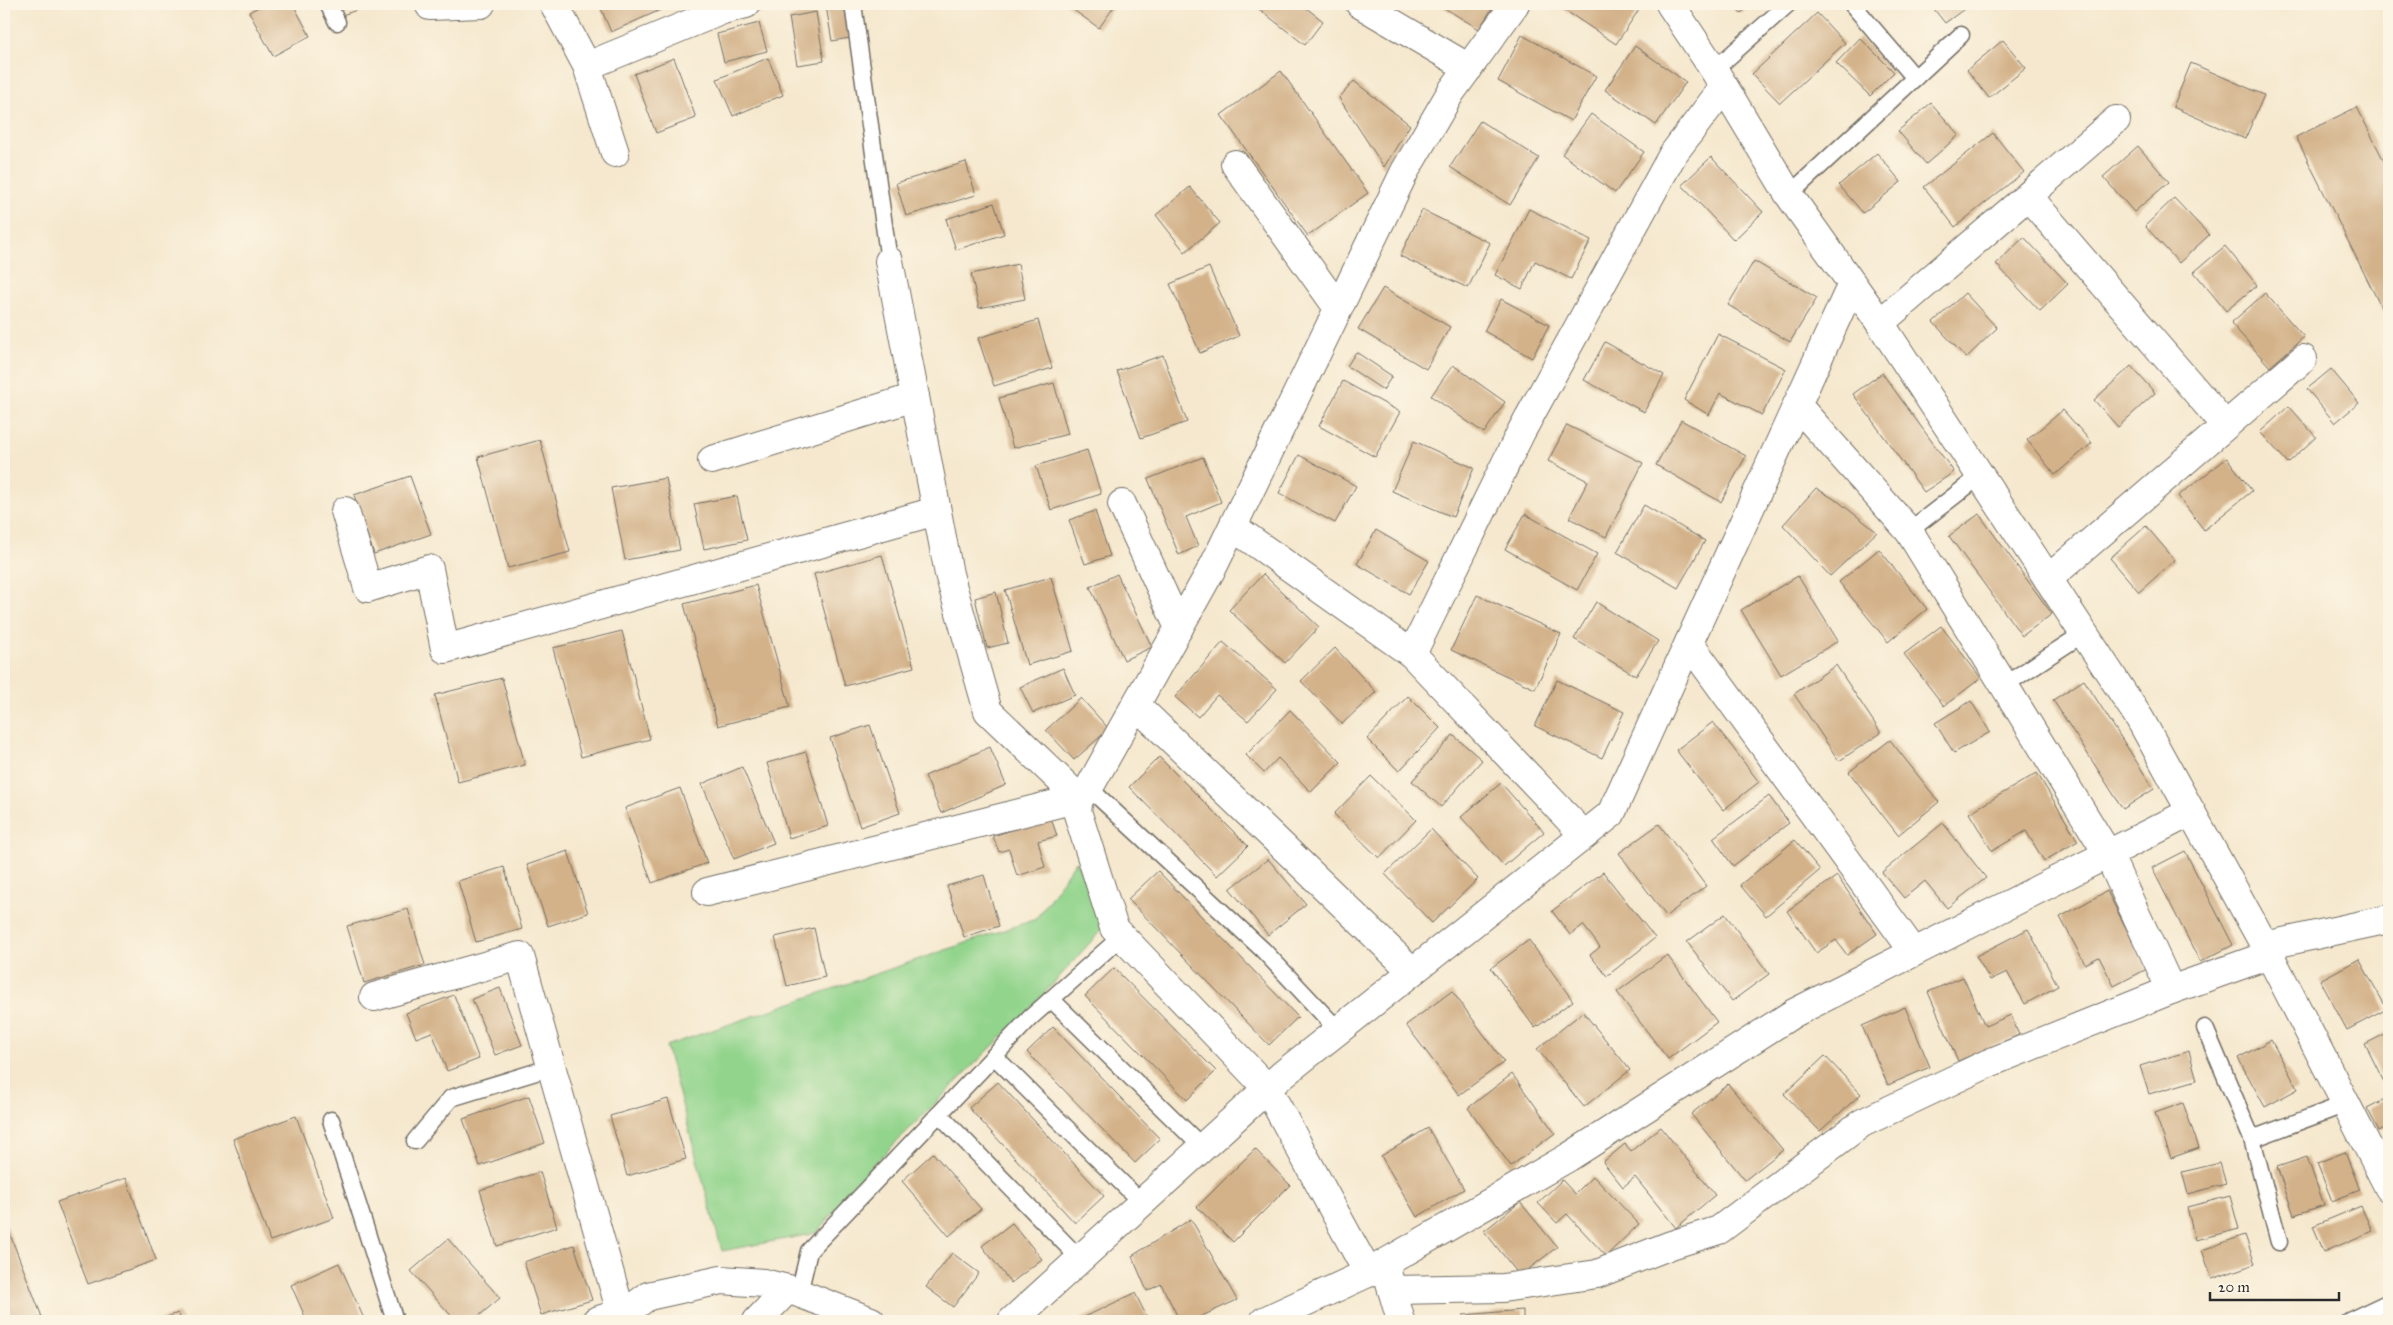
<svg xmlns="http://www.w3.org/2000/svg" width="2393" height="1325" font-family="'IM FELL Great Primer',serif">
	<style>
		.green { fill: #92d48c; stroke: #5e805c }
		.building { fill: #d3b28a }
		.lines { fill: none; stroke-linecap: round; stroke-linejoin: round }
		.lane-casing { stroke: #726d64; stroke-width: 19 }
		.street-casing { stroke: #726d64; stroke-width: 30 }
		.lane { stroke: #fff; stroke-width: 16 }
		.street { stroke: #fff; stroke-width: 28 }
	</style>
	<rect width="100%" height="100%" fill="#fcf5e5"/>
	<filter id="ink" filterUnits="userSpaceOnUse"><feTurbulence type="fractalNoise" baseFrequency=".02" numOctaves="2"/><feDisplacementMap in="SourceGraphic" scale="10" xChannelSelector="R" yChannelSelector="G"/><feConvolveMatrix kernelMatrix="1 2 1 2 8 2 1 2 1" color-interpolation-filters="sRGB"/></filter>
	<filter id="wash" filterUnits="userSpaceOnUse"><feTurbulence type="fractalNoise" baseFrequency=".0096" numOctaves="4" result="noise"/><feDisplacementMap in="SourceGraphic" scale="20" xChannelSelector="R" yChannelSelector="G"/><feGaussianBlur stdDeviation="1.12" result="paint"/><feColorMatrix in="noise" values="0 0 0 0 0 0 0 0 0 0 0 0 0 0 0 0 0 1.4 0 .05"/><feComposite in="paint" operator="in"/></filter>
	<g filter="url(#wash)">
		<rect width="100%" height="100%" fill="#f5e8ce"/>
		<polygon class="green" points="1076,861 1105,926 1034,1005 861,1177 817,1233 722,1251 666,1046 1036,919"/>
		<g id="blocks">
			<g class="building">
				<polygon points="264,4 293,4 310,36 273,56 249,12"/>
				<polygon points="338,4 362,4 363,8 342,15"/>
				<polygon points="599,4 665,4 667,7 611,32"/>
				<polygon points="844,4 850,38 832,41 826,6"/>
				<polygon points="1065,4 1116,4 1099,28"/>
				<polygon points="1255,4 1301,4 1323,21 1305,45 1254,5"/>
				<polygon points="1442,4 1495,4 1479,29 1441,6"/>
				<polygon points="1558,4 1639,4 1642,5 1616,44 1557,5"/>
				<polygon points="1731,4 1750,4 1741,13"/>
				<polygon points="1930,4 1971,4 1945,23"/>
				<polygon points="816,12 824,61 797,65 789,17"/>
				<polygon points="1817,13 1845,43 1780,103 1752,74"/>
				<polygon points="759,23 767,51 724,62 717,34"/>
				<polygon points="1522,35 1596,76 1571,121 1498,81"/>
				<polygon points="1860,38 1894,72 1870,96 1836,63"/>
				<polygon points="2003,40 2026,68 1989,98 1967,70"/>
				<polygon points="1635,46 1686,82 1656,125 1605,90"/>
				<polygon points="674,58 696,118 656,133 634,74"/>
				<polygon points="768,58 783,95 733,116 717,79"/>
				<polygon points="2191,63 2264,95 2245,139 2173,107"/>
				<polygon points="1281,71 1368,193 1308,236 1221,115"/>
				<polygon points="1354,81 1410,125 1384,167 1339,98"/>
				<polygon points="1931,103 1959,135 1926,164 1898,131"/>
				<polygon points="2357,107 2389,171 2389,323 2296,137"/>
				<polygon points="1591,114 1644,152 1615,193 1562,154"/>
				<polygon points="1480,121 1539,158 1510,205 1450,167"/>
				<polygon points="1993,133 2024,172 1955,227 1924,187"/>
				<polygon points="2138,146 2169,182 2134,212 2103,177"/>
				<polygon points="1877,153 1901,182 1863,213 1839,185"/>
				<polygon points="1711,157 1763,212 1734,240 1682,185"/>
				<polygon points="966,162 976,195 906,216 896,183"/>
				<polygon points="1190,187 1220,223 1185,252 1156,215"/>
				<polygon points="2174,198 2209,235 2179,263 2145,226"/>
				<polygon points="994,203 1004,234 956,250 946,219"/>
				<polygon points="1529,209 1591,240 1571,279 1535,261 1522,289 1495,275"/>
				<polygon points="1422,210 1490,243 1468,288 1400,256"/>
				<polygon points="2024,237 2068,284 2040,311 1996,264"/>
				<polygon points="2225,246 2257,285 2226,311 2194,272"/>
				<polygon points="1754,261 1817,298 1790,342 1728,305"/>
				<polygon points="1018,264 1025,299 979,308 971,274"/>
				<polygon points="1209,267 1239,336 1200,353 1170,284"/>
				<polygon points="1383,288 1450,327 1426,369 1358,329"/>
				<polygon points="1965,293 1997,328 1966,358 1933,322"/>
				<polygon points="2265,293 2304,337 2270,367 2231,323"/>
				<polygon points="1501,299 1549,325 1532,358 1484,331"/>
				<polygon points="1038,320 1052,368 994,386 978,338"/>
				<polygon points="1718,334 1786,369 1762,415 1720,393 1709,415 1684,400"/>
				<polygon points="1605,342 1664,375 1644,412 1584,380"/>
				<polygon points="1356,352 1392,376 1383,390 1347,366"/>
				<polygon points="1163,355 1187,422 1141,438 1117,371"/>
				<polygon points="1453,365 1505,402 1484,433 1431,396"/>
				<polygon points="2131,366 2155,393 2118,427 2094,400"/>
				<polygon points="2331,369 2359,403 2335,423 2307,389"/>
				<polygon points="1882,373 1954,472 1924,492 1853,394"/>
				<polygon points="1343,381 1400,412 1375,457 1319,426"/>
				<polygon points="1054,383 1068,434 1013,448 999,398"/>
				<polygon points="2289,406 2316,437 2288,463 2260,432"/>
				<polygon points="2063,410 2092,443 2055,475 2027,440"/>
				<polygon points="1681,420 1746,456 1721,502 1656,465"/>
				<polygon points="1567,425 1643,463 1606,537 1569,518 1588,481 1548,461"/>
				<polygon points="540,440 570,552 508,568 478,457"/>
				<polygon points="1414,441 1474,468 1453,517 1392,491"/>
				<polygon points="1087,450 1101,494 1051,510 1036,466"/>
				<polygon points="1299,455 1356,486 1335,523 1279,493"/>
				<polygon points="1203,457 1221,502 1186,517 1198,546 1179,555 1148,479"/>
				<polygon points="2227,458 2252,491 2204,530 2178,496"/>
				<polygon points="410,476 431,534 374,554 354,495"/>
				<polygon points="666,478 680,550 625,560 611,488"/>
				<polygon points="1816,488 1839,502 1877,532 1830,576 1783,525"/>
				<polygon points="737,496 747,540 704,549 694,504"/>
				<polygon points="1644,505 1705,541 1678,588 1617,552"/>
				<polygon points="1095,511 1110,556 1085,564 1069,520"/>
				<polygon points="1525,514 1597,554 1577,590 1505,549"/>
				<polygon points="1979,514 2052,614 2022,636 1949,536"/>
				<polygon points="2146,526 2175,560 2139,592 2110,558"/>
				<polygon points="1376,530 1429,561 1409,594 1357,564"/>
				<polygon points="1879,549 1927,609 1888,642 1839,582"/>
				<polygon points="882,555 914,667 845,686 814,574"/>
				<polygon points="1117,574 1152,647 1124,660 1090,587"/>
				<polygon points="1263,574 1319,627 1285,663 1229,610"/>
				<polygon points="1798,576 1838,641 1781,675 1741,610"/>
				<polygon points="1051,577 1073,651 1027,665 1005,590"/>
				<polygon points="756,585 790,707 718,726 684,604"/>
				<polygon points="996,592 1008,643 987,648 975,598"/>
				<polygon points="1477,595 1561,634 1535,689 1451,650"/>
				<polygon points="1596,602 1658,641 1636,676 1574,639"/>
				<polygon points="1941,626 1981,678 1944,706 1904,654"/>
				<polygon points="622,631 650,739 581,757 553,648"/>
				<polygon points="1223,642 1277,689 1248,721 1217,695 1198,717 1175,697"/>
				<polygon points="1335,648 1376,692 1342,724 1301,681"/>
				<polygon points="1836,665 1881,733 1839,761 1794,694"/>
				<polygon points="1063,668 1075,695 1033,713 1020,687"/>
				<polygon points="502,678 525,765 458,782 435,695"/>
				<polygon points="1557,680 1624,712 1602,758 1535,726"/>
				<polygon points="2084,680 2154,789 2123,809 2053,700"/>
				<polygon points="1408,696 1440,728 1399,771 1367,739"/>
				<polygon points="1081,698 1109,729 1074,760 1046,730"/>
				<polygon points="1971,701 1990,732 1954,753 1935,723"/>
				<polygon points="1290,710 1341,762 1311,792 1278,758 1264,773 1246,755"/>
				<polygon points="1713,722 1759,782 1723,810 1676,750"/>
				<polygon points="870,725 900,813 860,827 830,738"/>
				<polygon points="1453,735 1482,760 1441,807 1412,781"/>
				<polygon points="1890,740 1939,802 1898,835 1849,772"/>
				<polygon points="990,747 1006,785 941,813 925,776"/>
				<polygon points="806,752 828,826 789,838 767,763"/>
				<polygon points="1159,757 1248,846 1217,876 1129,787"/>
				<polygon points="742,767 774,843 734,859 702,784"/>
				<polygon points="2037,773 2078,841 2044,861 2026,831 1992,851 1969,813"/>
				<polygon points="1371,776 1416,820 1379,858 1334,814"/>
				<polygon points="1501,783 1544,832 1504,866 1461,817"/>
				<polygon points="680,788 707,863 652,883 625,808"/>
				<polygon points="1769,796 1789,823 1733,866 1713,838"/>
				<polygon points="1051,818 1057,836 1038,841 1045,867 1017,876 1009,849 999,852 993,836"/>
				<polygon points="1943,823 1986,878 1947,908 1925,881 1904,898 1882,872"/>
				<polygon points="1659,824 1706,886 1666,916 1619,853"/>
				<polygon points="1431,829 1478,879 1432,923 1385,874"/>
				<polygon points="1795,840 1820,870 1766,916 1740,885"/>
				<polygon points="568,851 588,913 548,926 527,865"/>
				<polygon points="2185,851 2233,945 2200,962 2152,868"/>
				<polygon points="1268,859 1306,904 1268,935 1230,889"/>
				<polygon points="504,867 522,929 476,942 458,881"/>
				<polygon points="1158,871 1298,1017 1269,1045 1128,899"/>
				<polygon points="1603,872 1655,938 1607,976 1590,955 1600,947 1583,925 1570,935 1552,911"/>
				<polygon points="984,875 999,926 964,937 947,886"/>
				<polygon points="1837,876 1877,934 1847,955 1836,940 1816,953 1787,911"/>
				<polygon points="2107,891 2147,969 2114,986 2099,957 2085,964 2060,917"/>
				<polygon points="408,909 425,965 364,983 347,926"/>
				<polygon points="1725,914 1769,974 1732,1001 1687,942"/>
				<polygon points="814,928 825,977 787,986 775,937"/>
				<polygon points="2028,929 2058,986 2025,1004 2007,972 1990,980 1976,956"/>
				<polygon points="1529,940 1573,1001 1535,1028 1491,968"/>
				<polygon points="1667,955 1717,1022 1668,1059 1617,992"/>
				<polygon points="2359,959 2387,1009 2347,1030 2320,980"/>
				<polygon points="1114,968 1216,1071 1187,1100 1085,996"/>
				<polygon points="1963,977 1985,1026 2011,1015 2019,1035 1958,1061 1928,992"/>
				<polygon points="500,988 522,1045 495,1055 472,999"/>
				<polygon points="1452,991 1504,1062 1459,1095 1406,1025"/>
				<polygon points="454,995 479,1059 447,1071 432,1032 416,1038 406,1013"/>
				<polygon points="1905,1007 1930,1067 1888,1085 1862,1026"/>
				<polygon points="1583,1012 1630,1070 1584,1107 1537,1049"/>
				<polygon points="1053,1027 1160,1139 1135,1163 1027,1052"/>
				<polygon points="2389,1032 2389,1087 2387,1088 2365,1044"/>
				<polygon points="2271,1040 2298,1089 2265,1107 2238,1058"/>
				<polygon points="2189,1051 2197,1080 2149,1094 2140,1066"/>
				<polygon points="1825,1056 1861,1094 1820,1131 1784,1094"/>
				<polygon points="1512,1074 1555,1133 1511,1166 1468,1108"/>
				<polygon points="998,1082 1104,1196 1075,1223 969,1108"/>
				<polygon points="1728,1084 1783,1150 1745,1180 1691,1114"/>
				<polygon points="529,1096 545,1143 480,1166 463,1119"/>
				<polygon points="2389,1097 2389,1126 2379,1131 2367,1108"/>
				<polygon points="668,1099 686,1159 627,1176 610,1116"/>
				<polygon points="2183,1103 2199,1148 2171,1158 2155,1113"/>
				<polygon points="296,1116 334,1218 270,1241 233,1139"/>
				<polygon points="1661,1127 1715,1195 1676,1228 1635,1177 1623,1187 1603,1162 1625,1144 1631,1151"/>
				<polygon points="1428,1128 1464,1189 1417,1217 1381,1156"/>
				<polygon points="1255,1149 1290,1185 1233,1242 1197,1207"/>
				<polygon points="2345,1152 2360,1190 2332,1201 2317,1163"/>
				<polygon points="933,1153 981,1209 949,1236 902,1181"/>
				<polygon points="2307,1157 2324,1205 2294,1215 2277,1167"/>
				<polygon points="2220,1163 2226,1184 2188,1194 2182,1172"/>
				<polygon points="540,1172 557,1227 497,1246 480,1190"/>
				<polygon points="1593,1176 1639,1224 1606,1256 1567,1214 1557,1223 1538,1203 1562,1180 1575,1194"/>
				<polygon points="126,1178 156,1260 88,1284 57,1202"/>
				<polygon points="2230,1196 2239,1229 2195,1240 2187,1207"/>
				<polygon points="1520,1202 1557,1247 1520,1276 1484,1231"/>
				<polygon points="2361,1206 2372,1231 2324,1252 2313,1226"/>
				<polygon points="4,1219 42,1317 30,1321 4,1321"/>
				<polygon points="1191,1219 1237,1300 1191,1321 1180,1321 1161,1284 1147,1291 1132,1256"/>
				<polygon points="1012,1223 1042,1259 1011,1283 982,1246"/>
				<polygon points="2245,1235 2255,1264 2212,1279 2202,1250"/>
				<polygon points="448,1239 500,1298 473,1321 456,1321 411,1271"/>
				<polygon points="574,1245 592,1300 541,1315 524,1262"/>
				<polygon points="952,1253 979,1273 953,1307 926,1287"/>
				<polygon points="339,1263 365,1321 307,1321 291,1285"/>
				<polygon points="1135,1293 1149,1321 1076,1321"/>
				<polygon points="1523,1310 1523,1321 1465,1321 1463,1315"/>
				<polygon points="178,1313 182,1321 156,1321"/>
			</g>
		</g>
	</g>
	<g filter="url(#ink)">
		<use href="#blocks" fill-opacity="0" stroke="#726d64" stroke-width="1"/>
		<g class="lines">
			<g class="lane-casing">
				<g id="lane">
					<polyline points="328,4 337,22"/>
					<polyline points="853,4 889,261"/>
					<polyline points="1852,4 1915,78"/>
					<polyline points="1714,70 1788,4"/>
					<polyline points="1789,195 1961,35"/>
					<polyline points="1909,531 1980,476"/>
					<polyline points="2006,684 2084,633"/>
					<polyline points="1089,788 1263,950 1338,1030"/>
					<polyline points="1051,999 1202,1147"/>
					<polyline points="2205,1028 2252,1139 2279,1242"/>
					<polyline points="994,1056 1142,1203"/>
					<polyline points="939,1114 1080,1259"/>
					<polyline points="331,1120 395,1321"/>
					<polyline points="2252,1139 2346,1104"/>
					<polyline points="415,1141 451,1098 552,1067"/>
					<polyline points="799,1293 809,1251 1030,1018 1122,936"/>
					<polyline points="2349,1321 2389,1302"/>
				</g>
			</g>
			<g class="street-casing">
				<g id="street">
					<polyline points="429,4 430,6 481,4"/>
					<polyline points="554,4 587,66 615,153"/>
					<polyline points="1360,4 1469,68"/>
					<polyline points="1670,4 1714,70 1789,195 1880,323 2140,719 2265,946"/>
					<polyline points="587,66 723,10 746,4"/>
					<polyline points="1235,164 1338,308"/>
					<polyline points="2028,196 2225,425"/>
					<polyline points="1880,323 2116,120"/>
					<polyline points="1797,405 1909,531 2108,854 2171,990"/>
					<polyline points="712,460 915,397"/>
					<polyline points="1122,504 1179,628"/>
					<polyline points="345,511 368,588 429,569 445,649 936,511"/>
					<polyline points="1233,527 1412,654 1584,835"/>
					<polyline points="2048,579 2303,359"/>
					<polyline points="1689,643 1914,952"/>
					<polyline points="1412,654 1521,432 1673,154 1724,87"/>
					<polyline points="1136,705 1412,971"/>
					<polyline points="707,892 1079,798 988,711 949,574 889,261"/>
					<polyline points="2389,919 2265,946 2389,1188"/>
					<polyline points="374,997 520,956 621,1313"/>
					<polyline points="1387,1272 1401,1321"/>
					<polyline points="1368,1273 1267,1088 1114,928 1077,811 1079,798 1089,788 1214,565 1405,171 1451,92 1515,4"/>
					<polyline points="1392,1290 1503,1288 1597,1274 1671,1245 1719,1230 1862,1123 1989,1063 2171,990 2269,955"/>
					<polyline points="596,1321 629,1310 648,1296 721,1280 764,1283 788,1289 871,1321"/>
					<polyline points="757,1321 788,1289"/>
					<polyline points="1012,1321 1282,1075 1611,814 1852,284"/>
					<polyline points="1264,1321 1368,1273 1569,1157 1794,1013 2191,812"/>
				</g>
			</g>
			<use href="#lane" class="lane"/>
			<use href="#street" class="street"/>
		</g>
	</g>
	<rect width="2393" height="1325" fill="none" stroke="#fcf5e5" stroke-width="20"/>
	<path d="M2210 1292v8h129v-8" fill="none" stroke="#2b2b2b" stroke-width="2.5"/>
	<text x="2218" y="1292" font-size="15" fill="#2b2b2b" stroke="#fcf5e5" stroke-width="4" paint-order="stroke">20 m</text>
</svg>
